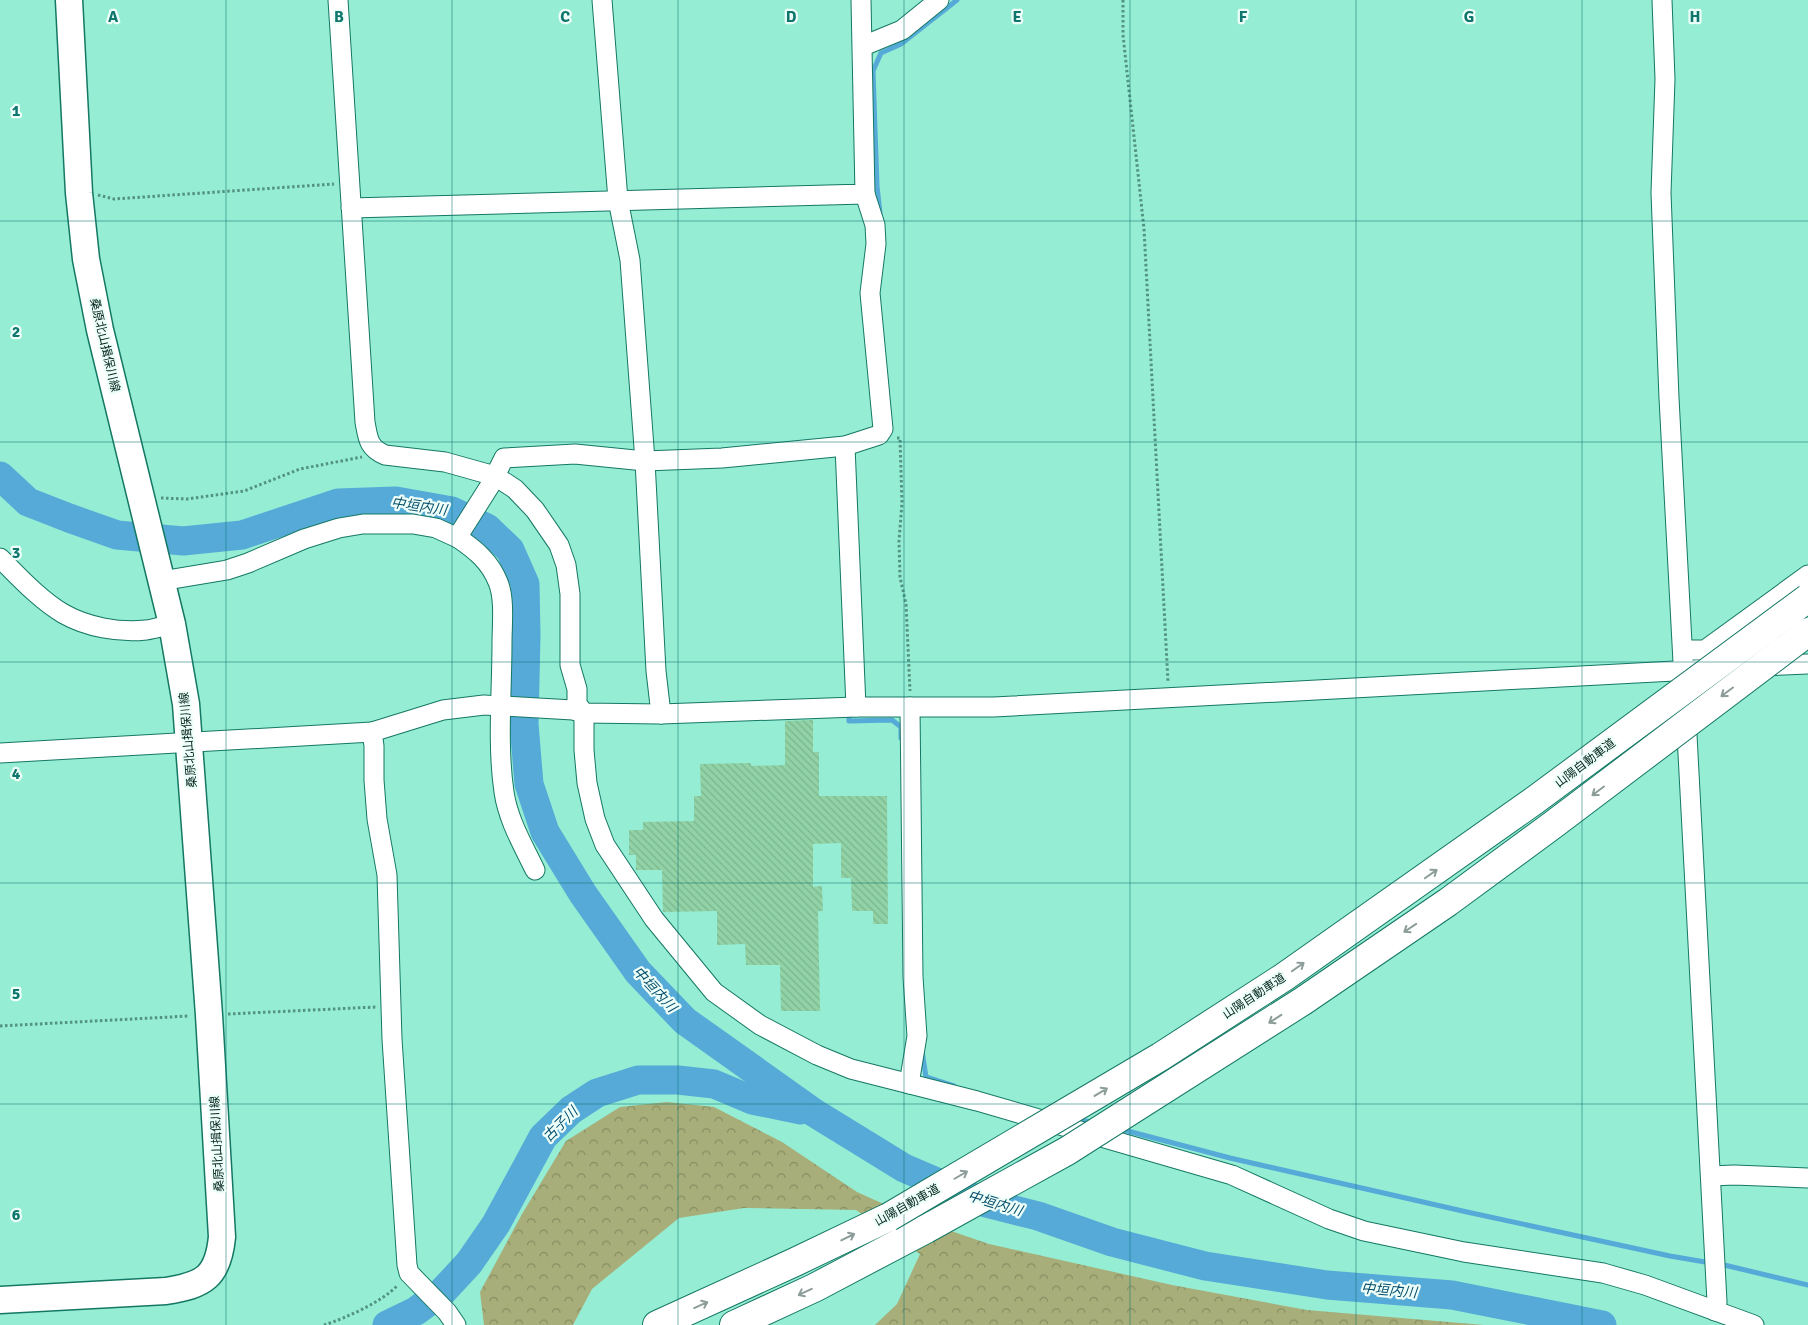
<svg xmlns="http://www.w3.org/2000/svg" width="1808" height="1325" font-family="Signika,'Noto Sans JP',sans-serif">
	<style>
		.forest { fill: url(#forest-crowns) }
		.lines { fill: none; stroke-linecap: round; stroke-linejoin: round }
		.stream { stroke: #55aad7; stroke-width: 5 }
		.river { stroke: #55aad7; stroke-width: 29 }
		.building { fill: url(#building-back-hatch) }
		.street-casing { stroke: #147863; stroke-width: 21 }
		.secondary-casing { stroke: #147863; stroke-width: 29 }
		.highway-casing { stroke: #147863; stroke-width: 30 }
		.path { stroke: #529381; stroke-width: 3; stroke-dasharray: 2.5 2.5; stroke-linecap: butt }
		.street { stroke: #fff; stroke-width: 19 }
		.secondary { stroke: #fff; stroke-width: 26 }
		.highway { stroke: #fff; stroke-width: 28 }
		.highway-bridge-casing { stroke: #147863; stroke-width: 30; stroke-linecap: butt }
		.highway-bridge { stroke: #fff; stroke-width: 28 }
		.oneway { stroke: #8c9c98 }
		.grid { fill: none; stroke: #0f766e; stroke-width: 1; stroke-opacity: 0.55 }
		.labels { text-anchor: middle; stroke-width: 4.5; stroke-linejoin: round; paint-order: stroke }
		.street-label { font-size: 12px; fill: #00231b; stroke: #eefef9 }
		.water-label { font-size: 14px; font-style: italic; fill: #074f6d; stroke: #eefef9 }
		.grid-label { font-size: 16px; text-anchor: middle; font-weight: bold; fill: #0f766e; stroke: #eefef9; stroke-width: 4.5; stroke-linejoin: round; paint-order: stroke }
	</style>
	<defs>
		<pattern id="forest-crowns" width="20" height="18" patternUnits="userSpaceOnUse" patternTransform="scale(1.25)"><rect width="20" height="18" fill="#a8ae79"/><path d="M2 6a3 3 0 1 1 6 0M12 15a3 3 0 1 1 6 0" fill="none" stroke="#868d62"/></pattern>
		<pattern id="building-back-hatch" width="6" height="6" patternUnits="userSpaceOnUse" patternTransform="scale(1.25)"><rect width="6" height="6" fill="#91d3a6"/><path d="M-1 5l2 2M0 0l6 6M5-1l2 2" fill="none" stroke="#7bb58e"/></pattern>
	</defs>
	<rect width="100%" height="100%" fill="#95edd4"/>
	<polygon class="forest" points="667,1102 714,1107 782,1142 857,1192 919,1220 989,1244 1172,1285 1307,1310 1484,1325 875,1325 897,1304 920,1254 856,1210 744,1208 679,1218 592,1289 573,1325 484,1325 480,1292 522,1214 566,1141 620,1107"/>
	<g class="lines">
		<g class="stream">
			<polyline points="880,213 877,186 873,71 881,53 901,44 957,0"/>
			<polyline points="849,710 849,721 892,720 901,727 901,738"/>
			<polyline points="922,1051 926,1077 954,1086"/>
			<polyline points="1076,1119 1095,1123"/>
			<polyline points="1120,1129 1230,1158 1467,1212 1670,1256 1711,1263"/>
			<polyline points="1720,1264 1808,1285"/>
		</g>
		<g class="river">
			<polyline points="0,476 28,502 69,518 117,535 183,541 242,535 338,503 396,501 452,511 487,528 510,550 525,584 526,635 524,724 529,784 545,832 583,894 638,972 685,1021 813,1112 904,1168 986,1203 1038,1216 1112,1242 1205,1266 1327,1285 1452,1295 1602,1325"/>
			<polyline points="387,1325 416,1311 442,1292 469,1263 496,1224 543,1137 571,1110 597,1093 638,1080 678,1080 714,1084 752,1100 801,1110"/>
		</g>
	</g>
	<polygon class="building" points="813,720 813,752 819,752 819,796 887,796 888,924 873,924 873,911 852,911 851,878 841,878 841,843 813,844 813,887 822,886 823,911 818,911 820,1011 781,1011 780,965 746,965 745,944 717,945 717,911 663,912 662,870 636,870 636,855 629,855 629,830 643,830 643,822 694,821 694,796 701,796 700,764 751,763 751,766 785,765 785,721"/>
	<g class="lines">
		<g class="street-casing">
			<g id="street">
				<path d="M338,0L365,422C368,438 368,448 385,455L445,462L495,476L515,489L535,510L559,545L566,565L570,594V665L577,689V704L584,713V750L587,783L595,819L605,845L654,919L714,992L760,1025L817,1055L851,1069L977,1101L1232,1175L1329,1219L1364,1231L1464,1252L1603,1273L1645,1285L1754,1325"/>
				<polyline points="602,0 618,200 630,260 645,461 656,671 661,714"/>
				<polyline points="1662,0 1665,79 1661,193 1669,398 1684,681"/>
				<polyline points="863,46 902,30 939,0"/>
				<polyline points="351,208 865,194 861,0"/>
				<polyline points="845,446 856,707"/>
				<path d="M0,558C18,576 41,601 64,614C87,627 119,633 146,630C155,629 163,626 172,624"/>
				<polyline points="161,581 227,570 248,563 304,539 339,528 363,524 413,524 436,528 458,538"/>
				<polyline points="1683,650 1705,650 1808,575"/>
				<polyline points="1762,666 1808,664"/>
				<polyline points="1686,716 1717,1302 1715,1311"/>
				<polyline points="372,732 374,746 374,780 377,819 387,875 392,1039 407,1265 409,1273 447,1312 456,1325"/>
				<polyline points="0,753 372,732 443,710 484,705 573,710 584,713 661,714 856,707 994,707 1712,669"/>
				<path d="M535,870C523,845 508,820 504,792C497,745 502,691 502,643C502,625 505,598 498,582C490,562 476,550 458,538L460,533L491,484L504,458L575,454L645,461L722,458L845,446L879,435L883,429L870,293L876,244L875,225L865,194"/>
				<polyline points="909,1084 917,1036 913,977 910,707"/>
				<polyline points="1711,1176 1734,1175 1808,1178"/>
			</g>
		</g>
		<g class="secondary-casing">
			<path id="secondary" d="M0,1300L166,1291C204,1285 218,1277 222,1237L209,1015L186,704L172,624L100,330L86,259L79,193L69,0"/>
		</g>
		<g class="highway-casing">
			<g id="highway">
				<polyline points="657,1325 795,1262 889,1217"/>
				<polyline points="734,1325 814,1288 926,1229"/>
			</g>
		</g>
		<g class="path">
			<polyline points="1123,0 1123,35 1144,229 1168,682"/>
			<polyline points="98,195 114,199 334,184"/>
			<polyline points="897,438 900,438 902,503 899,541 900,577 906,604 910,691"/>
			<polyline points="161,498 187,499 244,491 300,469 362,457"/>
			<polyline points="228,1014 376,1007"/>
			<polyline points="0,1026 189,1016"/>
			<path d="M324,1325C346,1318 382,1302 398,1285"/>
		</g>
		<use href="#street" class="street"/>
		<use href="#secondary" class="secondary"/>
		<use href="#highway" class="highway"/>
		<g class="highway-bridge-casing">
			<g id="highway-bridge">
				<polyline points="889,1217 1160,1057 1284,977 1535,800 1808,598"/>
				<polyline points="926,1229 1067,1151 1303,1001 1448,902 1554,824 1808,632"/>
			</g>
		</g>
		<use href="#highway-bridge" class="highway-bridge"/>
	</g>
	<defs><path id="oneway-shaft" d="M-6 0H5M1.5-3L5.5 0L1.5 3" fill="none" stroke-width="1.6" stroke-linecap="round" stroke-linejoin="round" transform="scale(1.25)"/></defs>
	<g class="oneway">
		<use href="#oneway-shaft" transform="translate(1727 692) rotate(143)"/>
		<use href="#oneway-shaft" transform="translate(1598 791) rotate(143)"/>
		<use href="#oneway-shaft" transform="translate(1431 874) rotate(-35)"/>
		<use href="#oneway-shaft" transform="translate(1410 928) rotate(146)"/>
		<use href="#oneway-shaft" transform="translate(1298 967) rotate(-35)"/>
		<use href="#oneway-shaft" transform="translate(1275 1019) rotate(147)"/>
		<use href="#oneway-shaft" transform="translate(1101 1092) rotate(-31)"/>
		<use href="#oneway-shaft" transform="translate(961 1175) rotate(-30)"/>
		<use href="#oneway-shaft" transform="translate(848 1237) rotate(-26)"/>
		<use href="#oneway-shaft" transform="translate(805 1292) rotate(155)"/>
		<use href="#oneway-shaft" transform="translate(701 1305) rotate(-24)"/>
	</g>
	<path class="grid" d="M226,0V1325M452,0V1325M678,0V1325M904,0V1325M1130,0V1325M1356,0V1325M1582,0V1325M0,221H1808M0,442H1808M0,662H1808M0,883H1808M0,1104H1808"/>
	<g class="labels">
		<g class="street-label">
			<text transform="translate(105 345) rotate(77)" y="4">桑原北山揖保川線</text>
			<text transform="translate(188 740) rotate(-95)" y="4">桑原北山揖保川線</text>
			<text transform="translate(1585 763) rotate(-37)" y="4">山陽自動車道</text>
			<text transform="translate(1254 996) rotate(-33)" y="4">山陽自動車道</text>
			<text transform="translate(217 1144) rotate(-93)" y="4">桑原北山揖保川線</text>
			<text transform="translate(907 1205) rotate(-29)" y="4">山陽自動車道</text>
		</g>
		<g class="water-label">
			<text transform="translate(419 506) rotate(8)" y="5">中垣内川</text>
			<text transform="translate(655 989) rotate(47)" y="5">中垣内川</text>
			<text transform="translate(560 1124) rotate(-45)" y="5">古子川</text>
			<text transform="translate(995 1203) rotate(17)" y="5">中垣内川</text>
			<text transform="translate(1389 1290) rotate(5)" y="5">中垣内川</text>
		</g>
	</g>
	<g class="grid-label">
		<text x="113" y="22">A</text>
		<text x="339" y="22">B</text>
		<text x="565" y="22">C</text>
		<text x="791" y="22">D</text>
		<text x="1017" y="22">E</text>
		<text x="1243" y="22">F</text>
		<text x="1469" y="22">G</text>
		<text x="1695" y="22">H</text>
		<text x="16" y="116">1</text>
		<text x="16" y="337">2</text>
		<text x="16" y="558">3</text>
		<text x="16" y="779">4</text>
		<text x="16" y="999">5</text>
		<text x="16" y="1220">6</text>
	</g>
</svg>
